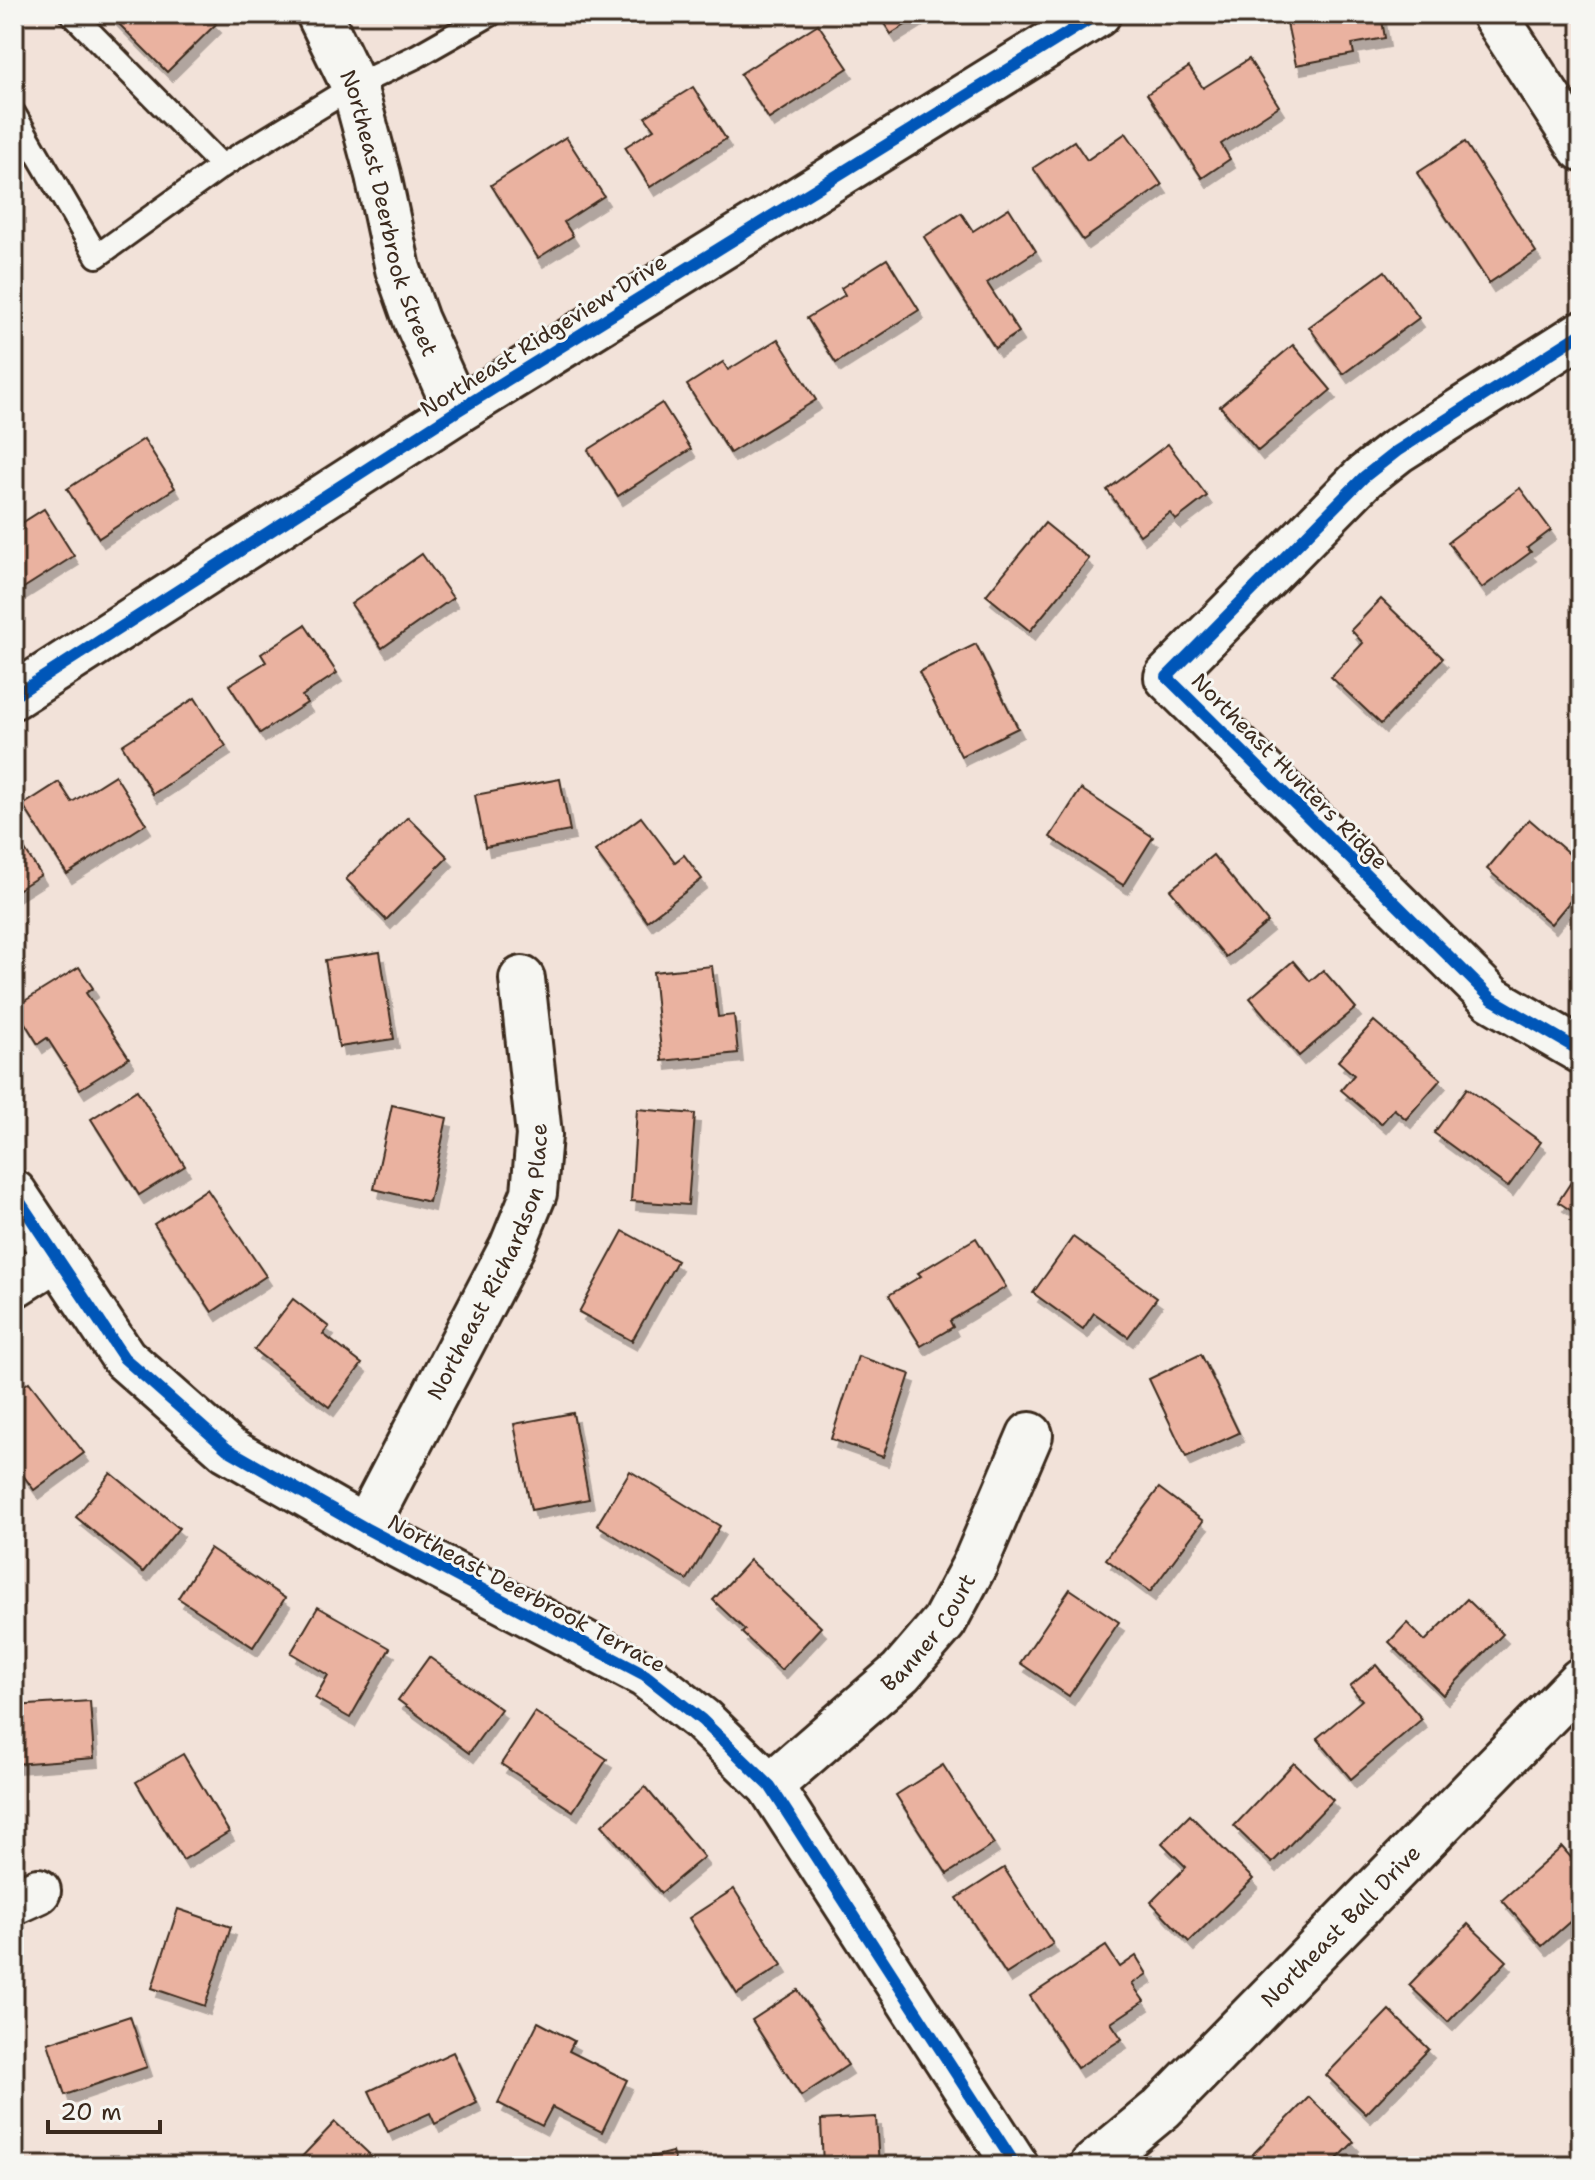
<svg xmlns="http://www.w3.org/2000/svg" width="1595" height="2180" font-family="'Shantell Sans',sans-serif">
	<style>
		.building { fill: #eab2a0; stroke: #3b2a1e; stroke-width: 2; filter: url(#shadow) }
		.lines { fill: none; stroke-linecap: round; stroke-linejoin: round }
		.lane-casing { stroke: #3b2a1e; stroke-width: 28 }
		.street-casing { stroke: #3b2a1e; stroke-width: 50 }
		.lane { stroke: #f6f6f2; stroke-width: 22 }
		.street { stroke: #f6f6f2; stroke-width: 44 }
		.cycleway-casing { stroke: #f6f6f2; stroke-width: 17 }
		.cycleway { stroke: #0057b8; stroke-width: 12 }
		.labels { text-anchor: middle; stroke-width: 6; stroke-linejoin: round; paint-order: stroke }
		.street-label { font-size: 22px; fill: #3b2a1e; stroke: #f6f6f2 }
	</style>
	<defs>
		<filter id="shadow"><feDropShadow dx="5" dy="9" stdDeviation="0" flood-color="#0004"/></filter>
	</defs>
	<rect width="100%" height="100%" fill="#f2e2d9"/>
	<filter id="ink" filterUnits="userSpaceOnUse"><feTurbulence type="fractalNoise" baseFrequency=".0125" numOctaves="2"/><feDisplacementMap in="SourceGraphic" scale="16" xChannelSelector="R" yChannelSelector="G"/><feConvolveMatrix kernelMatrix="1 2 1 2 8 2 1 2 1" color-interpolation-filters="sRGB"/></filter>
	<g filter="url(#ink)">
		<g class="building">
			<polygon points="109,14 206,14 216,24 167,72"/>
			<polygon points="878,14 923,14 891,34"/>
			<polygon points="1285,14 1381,14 1385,38 1352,44 1354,54 1296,65"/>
			<polygon points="818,24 848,68 769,119 740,74"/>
			<polygon points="1249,59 1279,106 1221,144 1230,159 1202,178 1147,94 1189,67 1203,88"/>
			<polygon points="693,87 726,139 650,187 625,147 654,129 645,117"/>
			<polygon points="1126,133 1162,185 1083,240 1033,168 1074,141 1087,160"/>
			<polygon points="566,137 604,196 564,222 573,236 538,258 491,185"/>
			<polygon points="1465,142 1536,252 1489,283 1417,173"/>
			<polygon points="1009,208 1036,251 987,283 1019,332 995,348 924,237 961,213 973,231"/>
			<polygon points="887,259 919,310 836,363 807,318 845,295 841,288"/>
			<polygon points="1385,271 1419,318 1343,374 1309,327"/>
			<polygon points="778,339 816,400 730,453 687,385 723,362 728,370"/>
			<polygon points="1293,345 1331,390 1258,451 1220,406"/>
			<polygon points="662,403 691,449 618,496 588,450"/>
			<polygon points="144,439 175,488 99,538 67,489"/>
			<polygon points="1168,444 1207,496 1176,520 1170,513 1140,535 1107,490"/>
			<polygon points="1520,488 1551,530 1527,548 1531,552 1482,588 1448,542"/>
			<polygon points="44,509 74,556 14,594 14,528"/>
			<polygon points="1045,523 1089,559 1030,631 986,595"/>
			<polygon points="422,554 453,598 382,648 351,604"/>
			<polygon points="1381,599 1443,658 1381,724 1331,677 1363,643 1351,630"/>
			<polygon points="305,625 337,673 302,696 307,703 260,733 229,685 266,662 261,654"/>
			<polygon points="976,644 1018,728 961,756 919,672"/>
			<polygon points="195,698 226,746 153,794 122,745"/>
			<polygon points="115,775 146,824 67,874 23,805 59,782 72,802"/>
			<polygon points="560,779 570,831 485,847 475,795"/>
			<polygon points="1081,789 1153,837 1123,885 1050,837"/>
			<polygon points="408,817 448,857 386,920 346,879"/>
			<polygon points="641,817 675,862 684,855 702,879 647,921 595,851"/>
			<polygon points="1529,819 1581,864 1581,888 1551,924 1487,869"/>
			<polygon points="14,833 41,875 14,892"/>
			<polygon points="1213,855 1268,922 1226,957 1170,890"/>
			<polygon points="380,952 394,1039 339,1047 325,960"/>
			<polygon points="1293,961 1310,981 1323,970 1356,1008 1299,1056 1250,998"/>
			<polygon points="712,966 718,1017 734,1015 738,1053 662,1061 653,972"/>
			<polygon points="79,967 93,988 86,993 129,1058 80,1089 47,1038 38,1044 15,1007"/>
			<polygon points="1374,1021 1441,1079 1406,1119 1394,1109 1381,1124 1341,1090 1354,1075 1338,1061"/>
			<polygon points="1467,1088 1541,1142 1508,1187 1434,1133"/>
			<polygon points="137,1090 185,1166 139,1195 91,1119"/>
			<polygon points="392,1105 447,1118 429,1202 374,1189"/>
			<polygon points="637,1109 695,1114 688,1205 631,1201"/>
			<polygon points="1581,1167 1581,1217 1558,1202"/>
			<polygon points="207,1189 266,1276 212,1312 154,1224"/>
			<polygon points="623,1231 677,1261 632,1341 579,1312"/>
			<polygon points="1073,1237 1157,1298 1128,1337 1094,1313 1083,1329 1033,1293"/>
			<polygon points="976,1238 1006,1287 950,1321 953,1327 921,1346 889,1295 921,1276 918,1273"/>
			<polygon points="293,1299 329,1327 323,1334 362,1364 329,1407 254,1350"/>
			<polygon points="1201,1354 1239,1433 1186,1457 1149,1379"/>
			<polygon points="858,1356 910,1374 883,1457 831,1439"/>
			<polygon points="29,1382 84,1453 34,1490 14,1463 14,1393"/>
			<polygon points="573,1413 589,1499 531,1510 514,1424"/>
			<polygon points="630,1471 720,1526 687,1580 597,1525"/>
			<polygon points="111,1473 179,1528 143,1572 76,1517"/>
			<polygon points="1159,1488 1203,1521 1150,1592 1106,1559"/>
			<polygon points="210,1548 285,1598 253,1647 178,1598"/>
			<polygon points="750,1560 821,1627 781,1670 742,1633 745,1630 713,1600"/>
			<polygon points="1070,1589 1119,1622 1069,1696 1020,1663"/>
			<polygon points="1467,1599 1503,1634 1443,1695 1389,1642 1407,1623 1425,1641"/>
			<polygon points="318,1607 390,1648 350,1718 315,1698 328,1675 291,1653"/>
			<polygon points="429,1657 501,1709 469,1753 398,1700"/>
			<polygon points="1376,1665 1422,1719 1351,1779 1317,1738 1362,1700 1350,1686"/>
			<polygon points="90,1701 94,1758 14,1764 14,1706"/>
			<polygon points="535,1712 607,1759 573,1811 501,1764"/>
			<polygon points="183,1754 229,1832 183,1860 136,1782"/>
			<polygon points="1294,1763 1333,1800 1272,1863 1234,1826"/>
			<polygon points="943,1765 994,1844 947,1874 896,1795"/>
			<polygon points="645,1787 704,1857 661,1893 602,1825"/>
			<polygon points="1190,1815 1253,1879 1189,1942 1151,1902 1186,1867 1162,1843"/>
			<polygon points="1562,1847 1581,1869 1581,1912 1542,1946 1502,1900"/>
			<polygon points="1004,1868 1053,1944 1006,1974 957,1898"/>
			<polygon points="734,1889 782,1965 737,1994 689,1918"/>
			<polygon points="178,1909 231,1927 205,2006 152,1988"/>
			<polygon points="1468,1924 1507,1961 1448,2022 1409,1985"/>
			<polygon points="1106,1946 1120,1967 1136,1956 1147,1974 1132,1984 1144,2001 1111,2023 1122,2039 1077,2068 1030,1996"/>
			<polygon points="798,1990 848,2065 801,2096 752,2020"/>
			<polygon points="1389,2010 1429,2049 1366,2114 1326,2075"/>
			<polygon points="130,2016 147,2067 65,2095 48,2043"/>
			<polygon points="538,2022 574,2041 569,2051 627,2080 602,2132 552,2107 542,2126 498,2103"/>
			<polygon points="453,2052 477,2103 435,2124 430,2113 388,2132 369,2091"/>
			<polygon points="1309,2097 1354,2142 1330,2166 1245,2166 1243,2164"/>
			<polygon points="876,2117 879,2166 823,2166 821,2120"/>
			<polygon points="335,2122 380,2164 378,2166 293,2166"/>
			<polygon points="672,2152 676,2166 616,2166"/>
		</g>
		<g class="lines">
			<g class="lane-casing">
				<g id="lane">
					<polyline points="72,14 222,166"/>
					<polyline points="14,114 97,256 222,166 354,86 417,56 491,14"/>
				</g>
			</g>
			<g class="street-casing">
				<g id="street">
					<path id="s1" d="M319,14L354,86L378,175L398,269L416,320L457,411"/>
					<polyline points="1494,14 1581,148"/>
					<polyline points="1581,334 1397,451 1364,477 1167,677 1492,999 1581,1051"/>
					<polyline points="14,696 457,411 1098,14"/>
					<polyline points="14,1193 124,1358 227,1449 365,1528 645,1675 702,1720 770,1786 1016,2166"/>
					<polyline points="14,1285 55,1259"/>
					<path id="s2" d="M365,1528L512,1247L534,1193L539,1135L522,979"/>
					<path id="s3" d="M770,1786L901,1672L944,1622L975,1564L1030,1435"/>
					<polyline points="14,1902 38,1891"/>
					<path id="s4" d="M1092,2166L1162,2108L1581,1680"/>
				</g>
			</g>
			<use href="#lane" class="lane"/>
			<use href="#street" class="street"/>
			<g class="cycleway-casing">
				<g id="cycleway">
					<polyline points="1581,334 1397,451 1364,477 1167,677 1492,999 1581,1051"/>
					<polyline points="14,696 457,411 1098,14"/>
					<polyline points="14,1193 124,1358 227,1449 365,1528 645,1675 702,1720 770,1786 1016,2166"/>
				</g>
			</g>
			<use href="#cycleway" class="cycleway"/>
		</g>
	</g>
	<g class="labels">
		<g class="street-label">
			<text dy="8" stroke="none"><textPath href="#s1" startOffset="212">Northeast Deerbrook Street</textPath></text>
			<text transform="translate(543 335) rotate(-32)" y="8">Northeast Ridgeview Drive</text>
			<text transform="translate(1290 771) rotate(45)" y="8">Northeast Hunters Ridge</text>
			<text dy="8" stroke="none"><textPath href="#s2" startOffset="296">Northeast Richardson Place</textPath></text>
			<text transform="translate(527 1593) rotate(28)" y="8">Northeast Deerbrook Terrace</text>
			<text dy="8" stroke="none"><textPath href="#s3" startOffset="222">Banner Court</textPath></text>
			<text dy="8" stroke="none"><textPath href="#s4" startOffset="346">Northeast Ball Drive</textPath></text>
		</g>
	</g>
	<rect width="1595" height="2180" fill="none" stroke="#f6f6f2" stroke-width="48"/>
	<rect x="24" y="24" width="1547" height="2132" fill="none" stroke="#3b2a1e" stroke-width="3" filter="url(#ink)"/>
	<path d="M48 2120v12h112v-12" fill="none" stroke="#3b2a1e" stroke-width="4"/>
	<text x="60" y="2120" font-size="24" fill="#3b2a1e" stroke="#f6f6f2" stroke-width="6" paint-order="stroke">20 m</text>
</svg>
